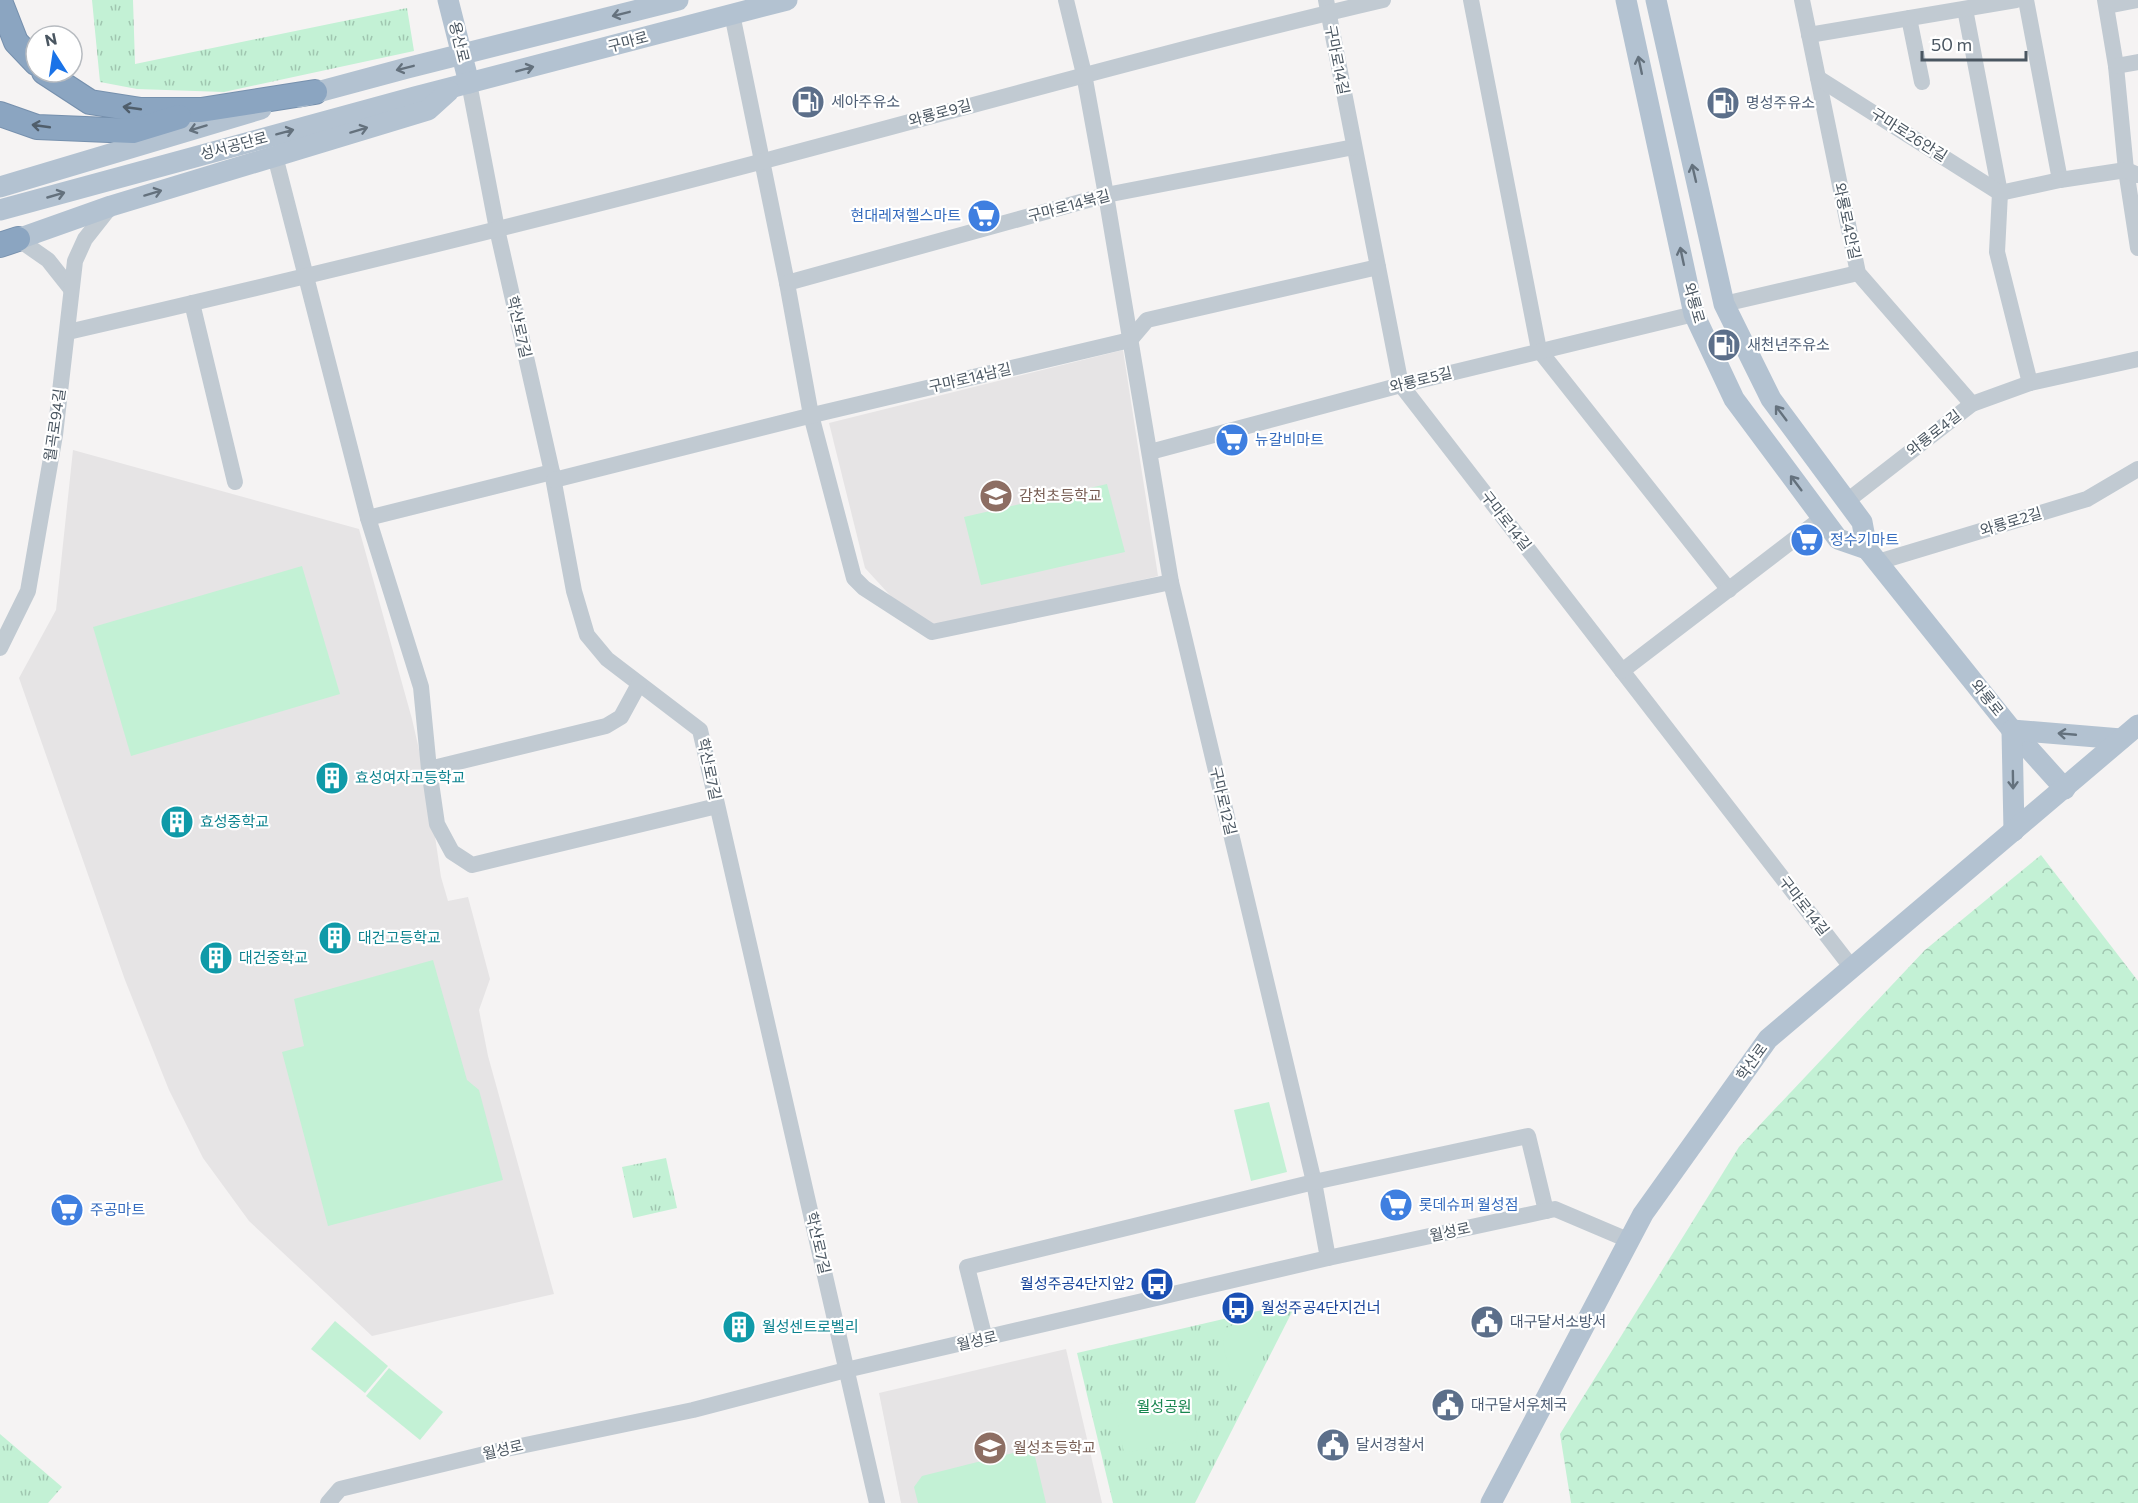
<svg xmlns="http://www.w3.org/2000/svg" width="2138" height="1503" font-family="Commissioner,'Noto Sans KR',sans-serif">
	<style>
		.education { fill: #e6e4e5 }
		.grass { fill: url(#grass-tufts) }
		.forest { fill: url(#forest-crowns) }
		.garden { fill: #c3f1d5 }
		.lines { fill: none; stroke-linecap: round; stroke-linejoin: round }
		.highway-casing { stroke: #7690ad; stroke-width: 26 }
		.minor { stroke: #c1cad2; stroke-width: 16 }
		.major { stroke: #b3c2d1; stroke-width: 21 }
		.highway { stroke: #8ba5c1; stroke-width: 24 }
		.oneway { stroke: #64717d }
		.oneway2 { stroke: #505e6b }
		.labels { text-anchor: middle; stroke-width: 4.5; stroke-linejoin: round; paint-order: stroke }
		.street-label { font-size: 15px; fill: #4a5661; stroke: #fff }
		.service-label { font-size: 15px; fill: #4e5e75; stroke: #fff; text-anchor: start }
		.shop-label { font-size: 15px; fill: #366cbe; stroke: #fff; text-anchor: start }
		.education-label { font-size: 15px; fill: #785e54; stroke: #fff; text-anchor: start }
		.culture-label { font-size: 15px; fill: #0d838f; stroke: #fff; text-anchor: start }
		.transit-label { font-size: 15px; fill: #164399; stroke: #fff; text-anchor: end }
		.park-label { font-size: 15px; fill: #17864f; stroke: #fff }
	</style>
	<defs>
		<pattern id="grass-tufts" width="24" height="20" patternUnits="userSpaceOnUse" patternTransform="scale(1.5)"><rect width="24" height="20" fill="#c3f1d5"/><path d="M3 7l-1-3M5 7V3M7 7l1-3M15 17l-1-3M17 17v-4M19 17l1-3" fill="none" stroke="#a0c6b0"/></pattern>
		<pattern id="forest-crowns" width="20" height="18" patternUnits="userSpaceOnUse" patternTransform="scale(1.5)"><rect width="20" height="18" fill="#c3f1d5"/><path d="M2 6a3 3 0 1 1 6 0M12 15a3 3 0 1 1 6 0" fill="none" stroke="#a0c6b0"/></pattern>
	</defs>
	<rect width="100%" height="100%" fill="#f5f3f3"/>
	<g class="education">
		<polygon points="1123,350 1158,576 944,627 919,619 898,604 865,568 829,423"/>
		<polygon points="73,450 359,529 412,719 428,789 441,877 448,901 468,897 490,979 479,1010 488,1056 554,1294 372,1336 249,1221 203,1158 169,1090 125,980 19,678 56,610"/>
		<polygon points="1066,1349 1102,1503 901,1503 879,1393"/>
	</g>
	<g class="grass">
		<polygon points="92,0 133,0 135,64 407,8 414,51 224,92 137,89 100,82"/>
		<polygon points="666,1158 677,1208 633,1218 622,1167"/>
		<polygon points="1297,1302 1195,1503 1113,1503 1077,1353"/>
		<polygon points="0,1434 62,1487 48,1503 0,1503"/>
	</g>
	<polygon class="forest" points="2041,855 2138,981 2138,1503 1571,1503 1560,1434 1739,1147 1925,950"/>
	<g class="garden">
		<polygon points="1107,484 1125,552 981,585 964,517"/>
		<polygon points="302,566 340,694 131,756 93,627"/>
		<polygon points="433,960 467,1080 479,1090 503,1180 328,1226 282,1052 304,1046 294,999"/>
		<polygon points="1269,1102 1287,1172 1251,1181 1234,1110"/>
		<path d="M1244,1320C1259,1325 1260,1343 1263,1357L1250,1382L1241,1385L1233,1381C1229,1364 1219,1345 1226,1328Z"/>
		<polygon points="335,1321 388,1366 365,1393 311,1349"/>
		<polygon points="389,1368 443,1412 420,1440 366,1396"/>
		<polygon points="1186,1390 1198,1438 1124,1453 1114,1405"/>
		<polygon points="1033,1448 1046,1503 918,1503 914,1487 922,1476"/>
	</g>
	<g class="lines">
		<g class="highway-casing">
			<g id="highway">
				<polyline points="0,1 16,42 36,63"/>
				<polyline points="44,72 90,102 141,110 201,110 315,92"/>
				<polyline points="0,114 37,127 133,131 179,117"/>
				<polyline points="0,245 18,239"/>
			</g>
		</g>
		<g class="minor">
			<polyline points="1066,0 1084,74 1106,195 1171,582 1314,1182 1328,1258"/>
			<polyline points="1326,0 1401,385 1852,968"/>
			<polyline points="1471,0 1539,350 1729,590"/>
			<polyline points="1802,0 1858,273 1972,404"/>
			<polyline points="2026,0 2060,180"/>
			<polyline points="2105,0 2116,66 2126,170 2138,248"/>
			<polyline points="2108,0 2112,5 2137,0"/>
			<polyline points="1965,9 2000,193 1997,252 2030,383"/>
			<polyline points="732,14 787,283 811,415 854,578 864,588 932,632 1171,582"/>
			<polyline points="1909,18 1922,82"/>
			<polyline points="1809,35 2016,0"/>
			<polyline points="2116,66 2138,62"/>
			<polyline points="1818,78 2000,193 2060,180 2126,170 2138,175"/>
			<polyline points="469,83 497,229 552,472 574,591 587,635 607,659 700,730 877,1503"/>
			<polyline points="275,156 368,518"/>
			<polyline points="18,239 48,260 71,289"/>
			<polyline points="787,283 1106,195 1354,147"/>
			<polyline points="192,303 235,482"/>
			<polyline points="1724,304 1858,273"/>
			<path d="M68,332C298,279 528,223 756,163C965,108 1173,49 1383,0"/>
			<polyline points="1150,452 1401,385 1694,314"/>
			<polyline points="552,472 368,518 421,687 429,769 437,824 452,852 472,865 717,806"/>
			<polyline points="554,480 817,414 1130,340 1147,320 1378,267"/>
			<polyline points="1847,501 1972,404 2030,383 2138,359"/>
			<polyline points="1878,562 2087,499 2138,469"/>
			<polyline points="0,648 28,591 55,435 75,261 85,239 111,206"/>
			<polyline points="1622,671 1822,518"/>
			<polyline points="429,769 606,726 621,717 639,684"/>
			<polyline points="985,1339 967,1267 1314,1182 1528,1136 1546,1211"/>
			<polyline points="328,1503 340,1489 497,1451 693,1410 846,1370 1328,1258 1555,1209 1628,1240"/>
		</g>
		<g class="major">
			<polyline points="448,0 469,83"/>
			<polyline points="1626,0 1694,314 1734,399 1838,539 1867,549"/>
			<polyline points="1656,0 1724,304 1771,399 1862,522 1867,549 2012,730 2065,789"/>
			<polyline points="299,97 407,68 678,0"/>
			<polyline points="0,187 261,109"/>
			<polyline points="0,210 415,97 787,0"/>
			<polyline points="18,239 111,206 428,110 449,91"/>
			<polyline points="2014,831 2012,730 2121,739"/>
			<polyline points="1491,1503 1643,1214 1768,1039 2138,725"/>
		</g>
		<use href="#highway" class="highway"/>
	</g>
	<defs><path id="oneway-shaft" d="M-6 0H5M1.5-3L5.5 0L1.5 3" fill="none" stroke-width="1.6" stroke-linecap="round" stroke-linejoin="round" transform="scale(1.5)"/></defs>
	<g class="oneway">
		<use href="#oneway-shaft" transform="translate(621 14) rotate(166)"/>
		<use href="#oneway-shaft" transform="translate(1640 65) rotate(-102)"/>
		<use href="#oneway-shaft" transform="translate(405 68) rotate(166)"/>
		<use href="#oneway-shaft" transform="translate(525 69) rotate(-15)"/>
		<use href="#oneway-shaft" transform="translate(198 128) rotate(163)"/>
		<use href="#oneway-shaft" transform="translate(359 130) rotate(-17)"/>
		<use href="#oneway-shaft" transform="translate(285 132) rotate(-15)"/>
		<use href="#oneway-shaft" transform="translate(1694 173) rotate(-103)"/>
		<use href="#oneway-shaft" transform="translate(153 193) rotate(-17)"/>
		<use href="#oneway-shaft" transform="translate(56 195) rotate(-16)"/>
		<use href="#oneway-shaft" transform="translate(1682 256) rotate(-102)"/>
		<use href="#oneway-shaft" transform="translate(1781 413) rotate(-127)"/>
		<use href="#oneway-shaft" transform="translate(1796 483) rotate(-127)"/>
		<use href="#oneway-shaft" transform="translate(2067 734) rotate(-175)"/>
		<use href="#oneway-shaft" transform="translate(2013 780) rotate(89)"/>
	</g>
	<g class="oneway2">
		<use href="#oneway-shaft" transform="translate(132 108) rotate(-172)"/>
		<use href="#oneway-shaft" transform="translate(41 126) rotate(-172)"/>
	</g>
	<defs>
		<g id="fuel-disc" transform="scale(1.725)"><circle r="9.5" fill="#5c6f8a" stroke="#fff"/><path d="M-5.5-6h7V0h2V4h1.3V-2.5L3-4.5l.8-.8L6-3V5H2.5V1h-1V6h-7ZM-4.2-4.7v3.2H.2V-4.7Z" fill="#fff"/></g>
		<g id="supermarket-disc" transform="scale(1.725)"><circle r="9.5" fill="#3f7fe0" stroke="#fff"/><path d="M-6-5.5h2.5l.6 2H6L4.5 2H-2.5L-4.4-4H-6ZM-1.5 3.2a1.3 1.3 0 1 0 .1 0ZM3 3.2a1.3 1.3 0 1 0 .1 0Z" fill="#fff"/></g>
		<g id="school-disc" transform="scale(1.725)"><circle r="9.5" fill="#8d6e63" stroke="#fff"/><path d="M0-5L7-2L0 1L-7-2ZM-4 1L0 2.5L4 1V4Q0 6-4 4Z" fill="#fff"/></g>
		<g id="building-disc" transform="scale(1.725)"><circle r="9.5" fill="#0f9aa8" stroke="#fff"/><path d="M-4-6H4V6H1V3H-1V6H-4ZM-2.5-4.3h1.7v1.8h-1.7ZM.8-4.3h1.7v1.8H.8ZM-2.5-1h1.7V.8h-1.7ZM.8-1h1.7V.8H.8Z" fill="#fff"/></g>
		<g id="bus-disc" transform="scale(1.725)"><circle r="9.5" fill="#1a4fb4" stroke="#fff"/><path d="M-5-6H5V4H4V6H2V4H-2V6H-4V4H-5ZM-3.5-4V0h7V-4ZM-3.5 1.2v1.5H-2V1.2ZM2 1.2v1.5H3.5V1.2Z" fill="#fff"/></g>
		<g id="civic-disc" transform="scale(1.725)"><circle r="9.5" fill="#5c6f8a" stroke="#fff"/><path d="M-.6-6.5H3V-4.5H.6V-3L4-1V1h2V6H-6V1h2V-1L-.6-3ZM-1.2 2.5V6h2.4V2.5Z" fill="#fff"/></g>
	</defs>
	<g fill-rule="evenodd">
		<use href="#fuel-disc" x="808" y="102"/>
		<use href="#fuel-disc" x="1723" y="103"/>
		<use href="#supermarket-disc" x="984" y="216"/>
		<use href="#fuel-disc" x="1724" y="345"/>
		<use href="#supermarket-disc" x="1232" y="440"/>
		<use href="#school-disc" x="996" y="496"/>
		<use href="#supermarket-disc" x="1807" y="540"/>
		<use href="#building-disc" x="332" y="778"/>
		<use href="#building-disc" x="177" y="822"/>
		<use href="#building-disc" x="335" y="938"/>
		<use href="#building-disc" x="216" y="958"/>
		<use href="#supermarket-disc" x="1396" y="1205"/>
		<use href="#supermarket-disc" x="67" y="1210"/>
		<use href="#bus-disc" x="1157" y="1284"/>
		<use href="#bus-disc" x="1238" y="1308"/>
		<use href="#civic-disc" x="1487" y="1322"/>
		<use href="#building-disc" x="739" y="1327"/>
		<use href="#civic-disc" x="1448" y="1405"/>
		<use href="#civic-disc" x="1333" y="1445"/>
		<use href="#school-disc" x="990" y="1448"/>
	</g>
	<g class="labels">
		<g class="street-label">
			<text transform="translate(459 42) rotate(76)" y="5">용산로</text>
			<text transform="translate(628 42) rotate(-15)" y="5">구마로</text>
			<text transform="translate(1337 60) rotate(79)" y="5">구마로14길</text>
			<text transform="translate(940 113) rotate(-15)" y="5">와룡로9길</text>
			<text transform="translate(1909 135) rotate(32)" y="5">구마로26안길</text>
			<text transform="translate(234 146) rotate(-15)" y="5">성서공단로</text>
			<text transform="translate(1069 206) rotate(-15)" y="5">구마로14북길</text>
			<text transform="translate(1847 221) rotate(78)" y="5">와룡로4안길</text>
			<text transform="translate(1694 303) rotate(74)" y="5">와룡로</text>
			<text transform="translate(519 327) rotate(77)" y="5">학산로7길</text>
			<text transform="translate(970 378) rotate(-13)" y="5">구마로14남길</text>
			<text transform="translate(1421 380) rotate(-14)" y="5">와룡로5길</text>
			<text transform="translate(55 425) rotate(-82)" y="5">월곡로94길</text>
			<text transform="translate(1934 433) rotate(-38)" y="5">와룡로4길</text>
			<text transform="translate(1506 521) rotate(52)" y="5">구마로14길</text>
			<text transform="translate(2011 522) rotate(-17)" y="5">와룡로2길</text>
			<text transform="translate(1987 698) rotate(51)" y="5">와룡로</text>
			<text transform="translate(709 769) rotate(78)" y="5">학산로7길</text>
			<text transform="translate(1223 801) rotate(77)" y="5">구마로12길</text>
			<text transform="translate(1804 906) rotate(52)" y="5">구마로14길</text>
			<text transform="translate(1752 1062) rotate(-54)" y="5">학산로</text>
			<text transform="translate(1450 1232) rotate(-12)" y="5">월성로</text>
			<text transform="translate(818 1243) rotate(77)" y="5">학산로7길</text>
			<text transform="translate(977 1341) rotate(-13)" y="5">월성로</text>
			<text transform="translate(503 1450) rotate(-13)" y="5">월성로</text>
		</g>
		<g class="service-label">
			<text x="831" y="107">세아주유소</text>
			<text x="1746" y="108">명성주유소</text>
			<text x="1747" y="350">새천년주유소</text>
			<text x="1510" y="1327">대구달서소방서</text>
			<text x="1471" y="1410">대구달서우체국</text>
			<text x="1356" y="1450">달서경찰서</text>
		</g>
		<g class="shop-label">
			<text x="961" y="221" text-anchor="end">현대레져헬스마트</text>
			<text x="1255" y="445">뉴갈비마트</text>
			<text x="1830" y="545">정수기마트</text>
			<text x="1419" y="1210">롯데슈퍼 월성점</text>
			<text x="90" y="1215">주공마트</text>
		</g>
		<g class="education-label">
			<text x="1019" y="501">감천초등학교</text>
			<text x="1013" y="1453">월성초등학교</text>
		</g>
		<g class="culture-label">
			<text x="355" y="783">효성여자고등학교</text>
			<text x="200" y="827">효성중학교</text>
			<text x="358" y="943">대건고등학교</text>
			<text x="239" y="963">대건중학교</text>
			<text x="762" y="1332">월성센트로벨리</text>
		</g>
		<g class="transit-label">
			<text x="1134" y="1289">월성주공4단지앞2</text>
			<text x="1261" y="1313" text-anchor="start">월성주공4단지건너</text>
		</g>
		<g class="park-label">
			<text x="1164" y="1412">월성공원</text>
		</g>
	</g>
	<g transform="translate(54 54) rotate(348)"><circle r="28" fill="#ffffff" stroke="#b7bbc0" stroke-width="1.5"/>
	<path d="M0-4.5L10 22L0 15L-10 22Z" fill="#1a73e8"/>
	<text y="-9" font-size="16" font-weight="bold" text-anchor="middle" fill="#4a5661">N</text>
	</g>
	<path d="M1922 51v9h104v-9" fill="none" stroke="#4a5661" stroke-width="3"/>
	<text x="1931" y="51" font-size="18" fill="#4a5661" stroke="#ffffff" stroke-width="4.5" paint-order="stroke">50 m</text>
</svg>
